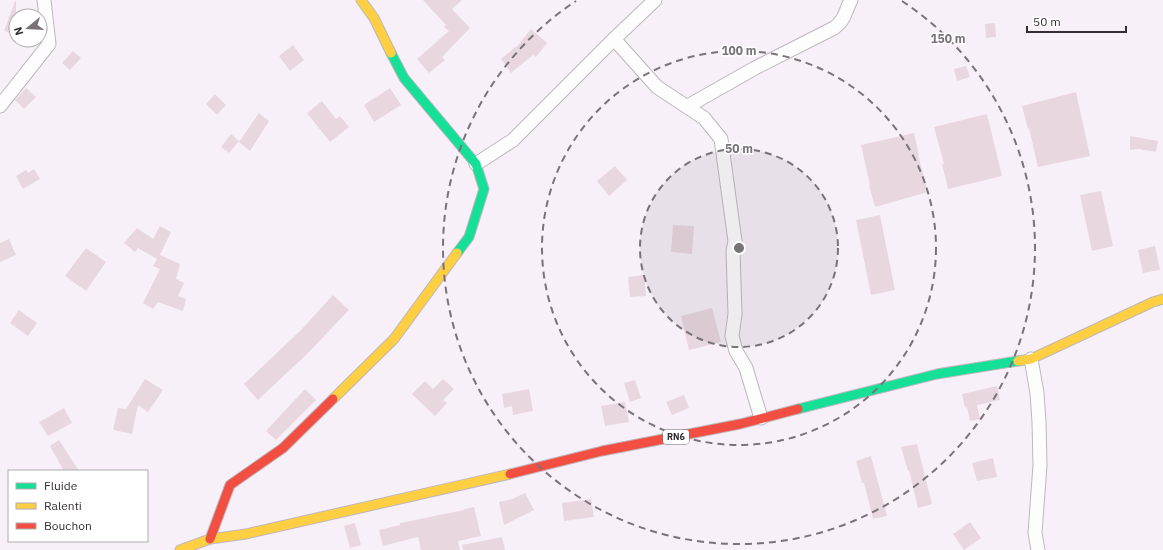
<svg xmlns="http://www.w3.org/2000/svg" width="1163" height="550" font-family="'IBM Plex Sans',sans-serif">
	<style>
		.building { fill: #e9d7df }
		.lines { fill: none; stroke-linecap: round; stroke-linejoin: round }
		.street-casing { stroke: #bdb7bd; stroke-width: 15 }
		.fast-casing { stroke: #bdb7bd; stroke-width: 11 }
		.slow-casing { stroke: #bdb7bd; stroke-width: 11 }
		.jam-casing { stroke: #bdb7bd; stroke-width: 11 }
		.street { stroke: #fefdfe; stroke-width: 13 }
		.fast { stroke: #16e098; stroke-width: 9 }
		.slow { stroke: #ffcf43; stroke-width: 9 }
		.jam { stroke: #f24e42; stroke-width: 9 }
		.ring { fill: none; stroke: #797278; stroke-width: 2; stroke-dasharray: 7 5 }
		.labels { text-anchor: middle; stroke-width: 3; stroke-linejoin: round; paint-order: stroke }
		.shield { fill: #fff; stroke: #716d70; stroke-width: 1 }
		.shield-label { font-size: 9px; font-weight: bold; fill: #342e33 }
		.centre { fill: #797278; stroke: #fff; stroke-width: 2 }
		.ring-label { font-size: 12px; text-anchor: middle; font-weight: bold; fill: #797278; stroke: #fff; stroke-width: 3; stroke-linejoin: round; paint-order: stroke }
	</style>
	<rect width="100%" height="100%" fill="#f8f0f8"/>
	<g class="building">
		<polygon points="423,0 462,0 452,9 470,28 442,57 445,60 429,73 417,59 449,31 444,27 446,25"/>
		<polygon points="15,1 16,1 16,35 4,31"/>
		<polygon points="995,23 996,37 986,38 985,24"/>
		<polygon points="531,29 547,43 536,57 533,55 511,73 501,59 518,45"/>
		<polygon points="293,45 304,60 290,71 279,56"/>
		<polygon points="73,51 81,58 70,70 62,63"/>
		<polygon points="966,66 970,77 957,81 954,69"/>
		<polygon points="26,88 36,97 24,109 15,100"/>
		<polygon points="390,88 401,105 374,122 364,105"/>
		<polygon points="1076,92 1090,156 1038,167 1029,128 1028,129 1022,106"/>
		<polygon points="215,94 226,105 217,115 206,104"/>
		<polygon points="322,101 336,119 340,116 349,127 330,142 307,113"/>
		<polygon points="259,113 269,121 250,151 239,142"/>
		<polygon points="987,114 1002,176 948,189 942,164 944,164 934,127"/>
		<polygon points="914,133 919,155 918,155 928,192 875,207 869,185 870,185 861,145"/>
		<polygon points="231,134 239,141 229,153 221,147"/>
		<polygon points="1130,136 1158,141 1156,152 1139,149 1130,150"/>
		<polygon points="615,166 627,180 609,196 597,181"/>
		<polygon points="34,169 40,179 23,189 16,176 26,170 28,173"/>
		<polygon points="1101,191 1113,246 1092,251 1080,195"/>
		<polygon points="880,215 895,290 871,295 856,220"/>
		<polygon points="673,225 694,226 692,254 671,252"/>
		<polygon points="160,226 171,232 160,255 180,264 176,279 184,283 178,296 186,299 183,311 158,302 153,309 143,303 160,269 153,266 157,259 138,248 135,252 124,243 137,228 153,239"/>
		<polygon points="9,239 16,255 0,262 0,243"/>
		<polygon points="1155,246 1160,270 1143,273 1138,250"/>
		<polygon points="86,248 106,262 86,291 65,276"/>
		<polygon points="644,275 646,296 630,297 628,277"/>
		<polygon points="333,295 349,310 307,354 258,400 244,384 301,330"/>
		<polygon points="712,308 721,342 689,350 681,316"/>
		<polygon points="19,310 37,323 28,336 10,323"/>
		<polygon points="145,379 163,390 148,412 138,405 132,434 113,430 118,408 126,409"/>
		<polygon points="443,379 454,389 443,400 447,403 435,416 412,394 425,381 433,389"/>
		<polygon points="635,380 641,398 630,402 624,383"/>
		<polygon points="997,386 1000,400 977,405 980,419 970,421 967,407 965,408 962,394"/>
		<polygon points="305,389 316,400 276,440 266,431"/>
		<polygon points="529,389 533,411 513,415 512,406 504,408 502,394"/>
		<polygon points="684,395 689,408 672,415 666,402"/>
		<polygon points="625,402 629,422 605,426 601,406"/>
		<polygon points="64,408 72,423 48,436 39,422"/>
		<polygon points="59,440 79,471 64,471 50,446"/>
		<polygon points="917,444 932,504 918,508 909,470 908,471 901,447"/>
		<polygon points="871,456 887,516 873,519 864,483 862,483 856,461"/>
		<polygon points="993,458 997,477 977,481 972,463"/>
		<polygon points="525,493 534,510 504,525 499,502 512,499"/>
		<polygon points="591,499 594,517 564,521 562,503"/>
		<polygon points="474,507 481,536 458,541 460,550 421,550 418,537 383,546 379,530 400,525 400,523 464,510 464,509"/>
		<polygon points="970,522 981,538 964,550 953,534"/>
		<polygon points="355,523 361,545 350,548 344,526"/>
		<polygon points="502,537 505,550 463,550 462,545"/>
	</g>
	<g class="lines">
		<g class="street-casing">
			<g id="street">
				<polyline points="614,39 657,87 704,118 721,139 735,241 733,251 735,314 732,336 736,351 746,368 761,418"/>
				<polyline points="0,106 49,44 44,0"/>
				<path d="M688,106L755,68L834,28C846,19 845,11 851,0"/>
				<polyline points="476,164 513,140 614,39 655,0"/>
				<polyline points="1031,359 1037,393 1039,422 1040,465 1035,533 1038,550"/>
			</g>
		</g>
		<g class="fast-casing">
			<g id="fast">
				<polyline points="391,53 404,78 476,164 484,189 469,237 457,253"/>
				<polyline points="798,409 937,374 1018,361"/>
			</g>
		</g>
		<g class="slow-casing">
			<g id="slow">
				<polyline points="361,0 374,18 391,53"/>
				<polyline points="1018,361 1031,359 1153,302 1163,299"/>
				<polyline points="333,399 394,339 457,253"/>
				<polyline points="180,550 210,539 246,534 510,474"/>
			</g>
		</g>
		<g class="jam-casing">
			<g id="jam">
				<polyline points="510,474 602,451 740,424 798,409"/>
				<polyline points="210,539 230,485 283,448 333,399"/>
			</g>
		</g>
		<use href="#street" class="street"/>
		<use href="#fast" class="fast"/>
		<use href="#slow" class="slow"/>
		<use href="#jam" class="jam"/>
	</g>
	<circle cx="739" cy="248" r="99" fill="#797278" fill-opacity=".12"/>
	<g class="ring">
		<circle cx="739" cy="248" r="99"/>
		<circle cx="739" cy="248" r="197"/>
		<path d="M902 1A296 296 0 1 1 576 1"/>
	</g>
	<g class="labels">
		<rect class="shield" x="663" y="430" width="26" height="14" rx="3"/>
		<g class="shield-label">
			<text x="676" y="440">RN6</text>
		</g>
	</g>
	<circle cx="739" cy="248" r="6" class="centre"/>
	<g class="ring-label">
		<text x="948" y="43">150 m</text>
		<text x="739" y="55">100 m</text>
		<text x="739" y="153">50 m</text>
	</g>
	<rect x="8" y="470" width="140" height="72" fill="#ffffff" stroke="#aeabad"/>
	<rect x="16" y="483" width="20" height="6" fill="#16e098" stroke="#aeabad"/>
	<text x="44" y="490" font-size="12" fill="#342e33">Fluide</text>
	<rect x="16" y="503" width="20" height="6" fill="#ffcf43" stroke="#aeabad"/>
	<text x="44" y="510" font-size="12" fill="#342e33">Ralenti</text>
	<rect x="16" y="523" width="20" height="6" fill="#f24e42" stroke="#aeabad"/>
	<text x="44" y="530" font-size="12" fill="#342e33">Bouchon</text>
	<g transform="translate(28 28) rotate(252)"><circle r="19" fill="#ffffff" stroke="#aeabad"/>
	<path d="M0-3L7 15L0 10L-7 15Z" fill="#797278"/>
	<text y="-6" font-size="11" font-weight="bold" text-anchor="middle" fill="#342e33">N</text>
	</g>
	<path d="M1027 26v6h99v-6" fill="none" stroke="#342e33" stroke-width="2"/>
	<text x="1033" y="26" font-size="12" fill="#342e33" stroke="#ffffff" stroke-width="3" paint-order="stroke">50 m</text>
</svg>
